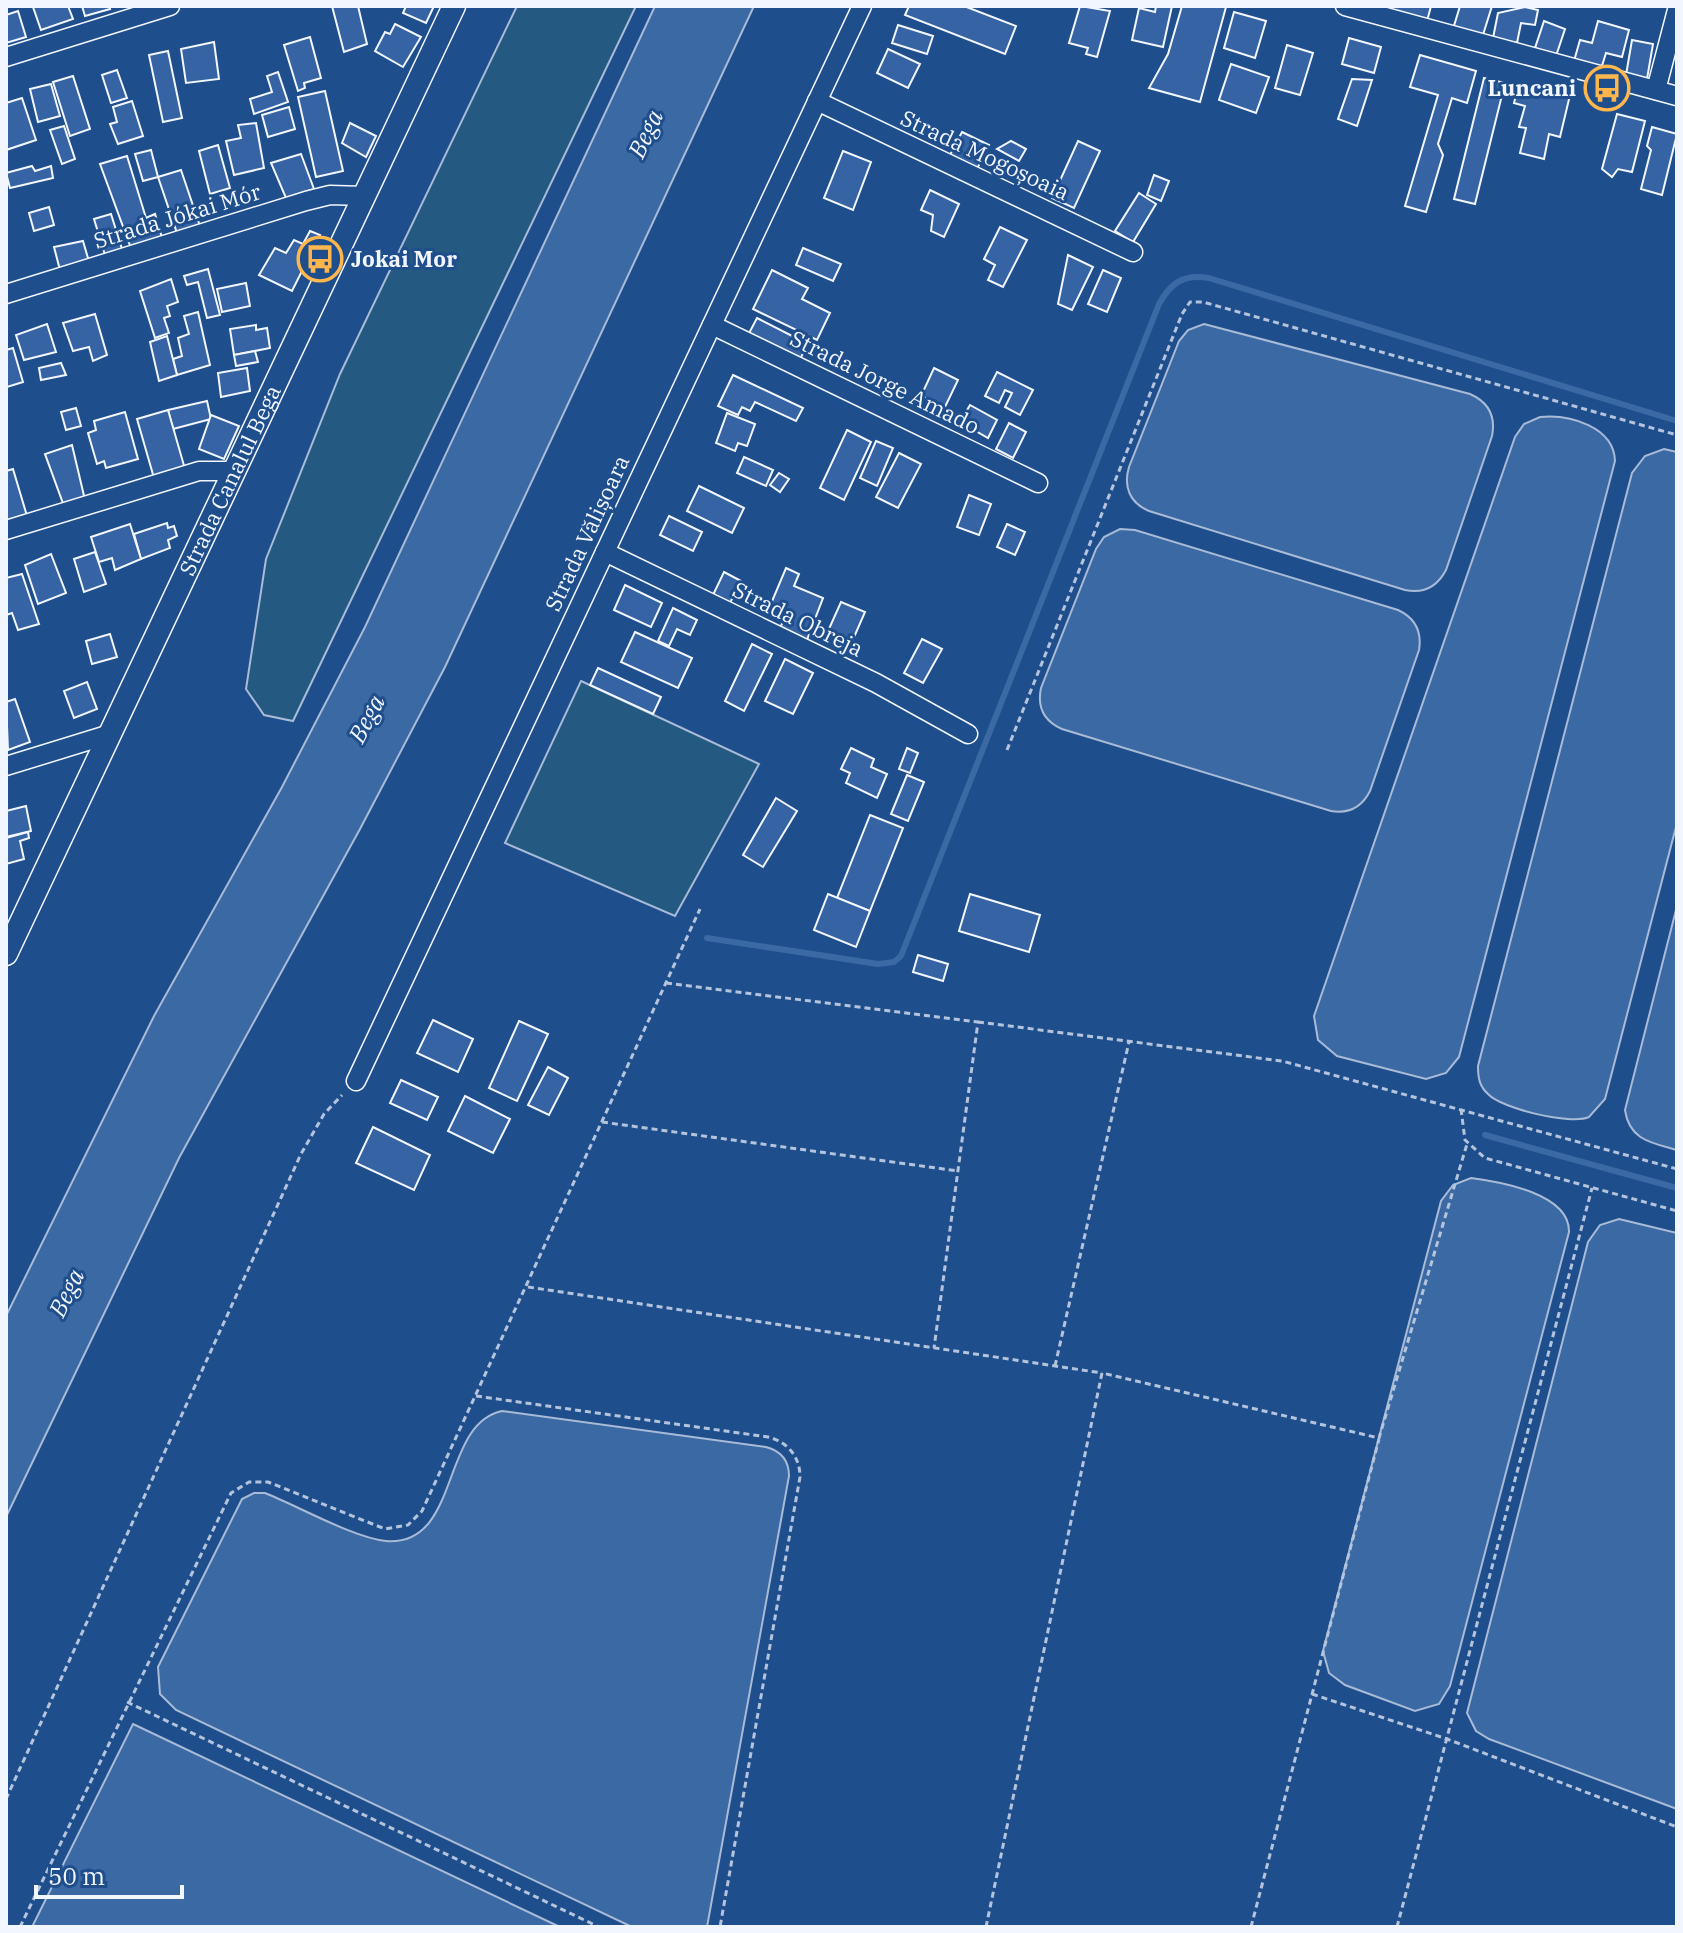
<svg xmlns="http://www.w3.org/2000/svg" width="1683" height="1933" font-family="'IBM Plex Serif',serif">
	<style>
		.green { fill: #245a82; stroke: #a8bbd7; stroke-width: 2 }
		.water { fill: #3b69a3; stroke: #a8bbd7; stroke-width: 2 }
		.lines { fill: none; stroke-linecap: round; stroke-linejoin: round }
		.stream { stroke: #3b69a3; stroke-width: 6 }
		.building { fill: #3563a3; stroke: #f2f6ff; stroke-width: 2 }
		.minor-casing { stroke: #f2f6ff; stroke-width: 21 }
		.tertiary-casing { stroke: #f2f6ff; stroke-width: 25 }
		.path { stroke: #b3c4dc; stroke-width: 3; stroke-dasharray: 6 4; stroke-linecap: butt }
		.minor { stroke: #1f4e8c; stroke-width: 18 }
		.tertiary { stroke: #1f4e8c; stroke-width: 22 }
		.labels { text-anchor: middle; stroke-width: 6; stroke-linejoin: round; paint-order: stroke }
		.poi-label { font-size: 22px; font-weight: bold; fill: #f2f6ff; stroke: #1f4e8c; text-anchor: end }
		.street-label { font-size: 22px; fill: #f2f6ff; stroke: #1f4e8c }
		.water-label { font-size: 24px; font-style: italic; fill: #f2f6ff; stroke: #1f4e8c }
	</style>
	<rect width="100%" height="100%" fill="#1f4e8c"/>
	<g class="green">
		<polygon points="517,6 636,6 293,721 264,715 246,689 266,559 340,374"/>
		<polygon points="581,681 759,764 675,916 505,843"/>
	</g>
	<g class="water">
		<polygon points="655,6 754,6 445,667 360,829 179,1158 6,1517 6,1316 154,1016 282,787 365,627"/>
		<path d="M1204,324L1470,394C1488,402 1496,416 1492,436L1446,570C1437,587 1424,594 1405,590L1149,511C1130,503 1123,487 1129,467L1179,341L1188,330Z"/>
		<path d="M1540,417C1570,414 1614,427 1615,461L1459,1057L1446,1073L1426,1079L1337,1056L1318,1040L1314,1016L1515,437L1524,424Z"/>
		<path d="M1664,449L1677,452V823L1605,1099L1589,1117C1571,1125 1502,1109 1488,1094C1479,1086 1478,1077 1478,1066L1632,473L1645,456Z"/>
		<path d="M1120,529L1135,530L1398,610C1415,618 1422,632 1419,650L1370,791C1362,807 1349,814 1331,811L1062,729C1044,721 1037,707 1041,688L1096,549L1104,537Z"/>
		<path d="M1677,906V1150C1652,1143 1629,1140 1625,1110Z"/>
		<path d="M1471,1178C1502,1182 1570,1194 1569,1232L1450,1686L1439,1704L1415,1711L1345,1685L1329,1673L1323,1651L1441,1201L1453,1185Z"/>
		<polygon points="1619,1219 1677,1233 1677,1809 1489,1739 1476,1731 1467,1713 1588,1242 1600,1225"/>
		<path d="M502,1411L766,1447C781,1451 789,1461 789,1476L707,1927H632L176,1710L160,1694L158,1667L242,1499L254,1493H265C298,1506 354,1538 386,1541C461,1547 440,1424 502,1411Z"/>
		<polygon points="133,1724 560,1927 32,1927"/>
	</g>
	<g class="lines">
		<g class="stream">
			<path d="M707,938L878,964L894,962L901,956L1159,304C1171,282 1184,274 1209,278L1677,421"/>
			<polyline points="1485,1135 1677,1188"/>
		</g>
	</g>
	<g class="building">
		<polygon points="68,6 73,19 41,30 33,7"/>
		<polygon points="82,6 109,6 110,9 85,16"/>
		<polygon points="332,6 358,6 367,44 344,52"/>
		<polygon points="406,6 434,6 426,23 403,13"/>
		<polygon points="909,6 964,6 1016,26 1005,54 905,15"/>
		<polygon points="1080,6 1110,11 1097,57 1086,54 1088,48 1069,43"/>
		<polygon points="1156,6 1172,6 1163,47 1132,40 1139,8 1155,12"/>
		<polygon points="1182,6 1226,7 1200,102 1149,88 1168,54"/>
		<polygon points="1356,6 1431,6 1426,25"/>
		<polygon points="1460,6 1492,6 1482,38 1453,29"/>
		<polygon points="1525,7 1538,10 1535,25 1521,23 1517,43 1493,38 1498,13"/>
		<polygon points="18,11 26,37 6,43 6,15"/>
		<polygon points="1234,12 1266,21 1255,58 1224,48"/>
		<polygon points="1544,21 1565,29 1556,56 1535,48"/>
		<polygon points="1598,21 1629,30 1622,57 1606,53 1601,69 1574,61 1580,40 1592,43"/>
		<polygon points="395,24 421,37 403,67 375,51 385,32 390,34"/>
		<polygon points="898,25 933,36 927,54 892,43"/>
		<polygon points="310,37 321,78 304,83 305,88 298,91 284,45"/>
		<polygon points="1349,38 1381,47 1374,73 1342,64"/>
		<polygon points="1632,40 1653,44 1647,79 1626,75"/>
		<polygon points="214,42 219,79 186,83 181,49"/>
		<polygon points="1287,45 1313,53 1300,95 1275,88"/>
		<polygon points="888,49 920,64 908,88 877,73"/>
		<polygon points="168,51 182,118 163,122 149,55"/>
		<polygon points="1420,55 1476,71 1467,103 1452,98 1438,144 1443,155 1426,212 1405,206 1438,95 1410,87"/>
		<polygon points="1231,64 1269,77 1256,113 1219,100"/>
		<polygon points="117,70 127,98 111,103 102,75"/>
		<polygon points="278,72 288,102 254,114 250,99 272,92 267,76"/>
		<polygon points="73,76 90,129 70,136 53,82"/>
		<polygon points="1484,78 1505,83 1475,204 1454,199"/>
		<polygon points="1352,79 1372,80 1357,126 1338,119"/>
		<polygon points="1519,83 1570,95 1560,137 1549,134 1544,159 1520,153 1526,128 1519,127 1525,106 1514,103"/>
		<polygon points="51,84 60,116 38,122 30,89"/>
		<polygon points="325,91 343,171 316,177 298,97"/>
		<polygon points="22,98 36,140 6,150 6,103"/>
		<polygon points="132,101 143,136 118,144 110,124 117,122 113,107"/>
		<polygon points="289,107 295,129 268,137 262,115"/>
		<polygon points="1617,114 1645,121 1632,172 1618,169 1612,177 1602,169"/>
		<polygon points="256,123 264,168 234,175 226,141 241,138 238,125"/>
		<polygon points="350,123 376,136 366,157 342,143"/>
		<polygon points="64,126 75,159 62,164 50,130"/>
		<polygon points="1652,127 1677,134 1662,195 1641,189 1651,150 1647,146"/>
		<polygon points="962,132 989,145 977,169 950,155"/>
		<polygon points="1011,141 1026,149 1019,161 997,149"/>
		<polygon points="1078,141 1100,151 1074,208 1052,198"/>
		<polygon points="218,145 230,188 210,194 199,151"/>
		<polygon points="151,150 158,177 143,181 135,154"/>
		<polygon points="843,151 871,162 853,210 824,198"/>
		<polygon points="301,154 314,189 286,198 271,163"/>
		<polygon points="127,156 146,218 155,214 163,241 132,251 100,164"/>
		<polygon points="32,166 35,171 51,166 53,178 10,188 6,173"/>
		<polygon points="181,170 202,232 179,239 158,177"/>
		<polygon points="1154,175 1169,181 1161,201 1147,195"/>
		<polygon points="930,190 959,204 944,237 931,231 933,215 921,210"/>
		<polygon points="1139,193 1156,204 1133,242 1115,231"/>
		<polygon points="49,207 54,225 34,231 29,213"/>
		<polygon points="111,214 122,249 105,255 94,219"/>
		<polygon points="1000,227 1027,240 1003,287 988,280 995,265 984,259"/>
		<polygon points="310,231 320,235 292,291 259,275 275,248 286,253 294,240 303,244"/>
		<polygon points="83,241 90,265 61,274 54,247"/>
		<polygon points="803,248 841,264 833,281 796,265"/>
		<polygon points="1068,255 1093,267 1072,310 1058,304"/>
		<polygon points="208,269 220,315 207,318 198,282 187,285 184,276"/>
		<polygon points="772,270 808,288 802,299 830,313 817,340 753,309"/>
		<polygon points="1103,270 1121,278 1107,312 1088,304"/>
		<polygon points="171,279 178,302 167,306 170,316 164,318 169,333 155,338 140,291"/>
		<polygon points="246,283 250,306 222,312 217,289"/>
		<polygon points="198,312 210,365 177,375 173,359 182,356 178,338 189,334 184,316"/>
		<polygon points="95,314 107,355 93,361 89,347 73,351 63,323"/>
		<polygon points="757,318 808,344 798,363 747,337"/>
		<polygon points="47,324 56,352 24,360 16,335"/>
		<polygon points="256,325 256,330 267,328 270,348 234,355 230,329"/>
		<polygon points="167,336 177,375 159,381 150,342"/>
		<polygon points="13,348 23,382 7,387 6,350"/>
		<polygon points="255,351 258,362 236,366 234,355"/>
		<polygon points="61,363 66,375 41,380 39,368"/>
		<polygon points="247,368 250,391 221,397 218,373"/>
		<polygon points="934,368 958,380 945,407 921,396"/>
		<polygon points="997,372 1033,390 1020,415 1005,407 1012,393 1005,390 999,403 985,396"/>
		<polygon points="733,375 803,408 796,421 755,402 750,411 742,407 738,415 718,406"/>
		<polygon points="207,401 211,419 173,429 168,410"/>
		<polygon points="970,405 997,420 988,438 960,422"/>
		<polygon points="76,408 81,426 66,430 61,412"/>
		<polygon points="168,410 185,469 154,478 137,419"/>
		<polygon points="125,412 138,459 106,468 104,461 97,464 88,433 96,430 94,421"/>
		<polygon points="727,413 755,424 747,446 738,443 735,451 716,443"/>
		<polygon points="211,415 239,426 224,459 199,449"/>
		<polygon points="1009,423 1026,432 1013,458 996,449"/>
		<polygon points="847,430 871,442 844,500 820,488"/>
		<polygon points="876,441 893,448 877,486 860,478"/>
		<polygon points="72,445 85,500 64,506 45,454"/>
		<polygon points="899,453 921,464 898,508 876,497"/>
		<polygon points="744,457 773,470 766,486 737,473"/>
		<polygon points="13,469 27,516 6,523 6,471"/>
		<polygon points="779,473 789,479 780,492 770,485"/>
		<polygon points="699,486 744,508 732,533 687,511"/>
		<polygon points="969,495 991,504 979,535 957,527"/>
		<polygon points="669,516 702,532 693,551 660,535"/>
		<polygon points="167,523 168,528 174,526 177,536 168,540 170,548 141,559 134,534"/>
		<polygon points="130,524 141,559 115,570 112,558 99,562 91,537"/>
		<polygon points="1007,524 1025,532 1015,555 997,547"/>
		<polygon points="95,552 106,584 84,592 74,559"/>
		<polygon points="51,554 66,593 38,604 25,565"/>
		<polygon points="786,568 799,574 794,586 823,598 805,645 778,634 786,613 770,606"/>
		<polygon points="724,572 741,581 729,605 712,597"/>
		<polygon points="22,574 39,624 18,630 12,613 6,615 6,578"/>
		<polygon points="625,585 662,603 651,627 614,610"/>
		<polygon points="841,602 865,612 848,651 824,640"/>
		<polygon points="673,608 697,620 690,635 677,629 669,646 658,641"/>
		<polygon points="635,632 692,658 678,688 621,662"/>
		<polygon points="110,634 117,657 92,664 86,641"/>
		<polygon points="922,639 942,649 923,683 904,673"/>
		<polygon points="752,644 772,654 744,711 725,701"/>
		<polygon points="785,659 813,673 793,714 765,701"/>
		<polygon points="598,668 661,697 653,714 590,685"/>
		<polygon points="87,682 97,709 74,718 64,691"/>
		<polygon points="15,699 30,742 8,750 6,702"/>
		<polygon points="851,748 874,759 871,767 887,774 877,798 846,783 850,773 841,769"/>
		<polygon points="907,748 918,753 910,773 899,769"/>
		<polygon points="907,775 924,782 908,821 891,814"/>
		<polygon points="776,798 797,811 763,867 743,855"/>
		<polygon points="26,806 31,831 6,837 6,811"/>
		<polygon points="870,815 903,828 870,911 837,898"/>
		<polygon points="28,832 29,838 20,841 24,859 6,864 6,838"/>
		<polygon points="828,894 870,911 856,947 814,930"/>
		<polygon points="970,894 1040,915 1029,952 959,931"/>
		<polygon points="918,955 948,964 943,981 913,972"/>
		<polygon points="433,1020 473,1039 458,1072 417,1053"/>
		<polygon points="519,1021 548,1034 517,1101 489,1088"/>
		<polygon points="548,1067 568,1078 549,1115 528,1105"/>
		<polygon points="401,1080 438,1097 427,1120 390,1103"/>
		<polygon points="465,1096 510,1119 493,1153 448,1131"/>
		<polygon points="373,1127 430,1155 414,1190 356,1163"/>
	</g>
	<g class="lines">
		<g class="minor-casing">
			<g id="minor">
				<polyline points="1345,6 1677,96"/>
				<polyline points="6,57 170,6"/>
				<polyline points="1656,90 1677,10"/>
				<polyline points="817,101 1133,252"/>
				<polyline points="6,294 306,201 330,195 364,196"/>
				<polyline points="712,325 1038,483"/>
				<polyline points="6,530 199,471 234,471"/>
				<polyline points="605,552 876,683 968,734"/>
				<polyline points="6,766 110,734"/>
				<polyline points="356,1081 862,6"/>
			</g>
		</g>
		<g class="tertiary-casing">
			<g id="tertiary">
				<path id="s1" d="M6,954L454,6"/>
			</g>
		</g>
		<g class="path">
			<polyline points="1007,750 1182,314 1190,302 1203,302 1677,435"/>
			<polyline points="666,983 978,1022 934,1348"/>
			<polyline points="978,1022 1282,1061 1677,1169"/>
			<polyline points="1461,1109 1465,1140 1485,1158 1677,1211"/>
			<polyline points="602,1122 958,1171"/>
			<polyline points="528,1287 1102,1373"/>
			<polyline points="1055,1366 1129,1042"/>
			<path d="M476,1396L768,1437C788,1442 800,1457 800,1477L720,1927"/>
			<polyline points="1312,1694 1447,1739 1677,1827"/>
			<polyline points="127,1702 599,1927"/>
			<polyline points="6,1799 301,1154 324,1114 342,1095"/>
			<polyline points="20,1927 231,1493 249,1482 268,1482 385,1529 408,1525 422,1511 700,909"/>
			<polyline points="986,1927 1102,1373 1379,1438 1467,1144"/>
			<polyline points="1251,1927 1379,1439"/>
			<polyline points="1397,1927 1592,1188"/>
		</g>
		<use href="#minor" class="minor"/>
		<use href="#tertiary" class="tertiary"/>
	</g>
	<defs>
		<g id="bus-ring" transform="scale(2.3)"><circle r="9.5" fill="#1f4e8c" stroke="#ffb74d" stroke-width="1.5"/><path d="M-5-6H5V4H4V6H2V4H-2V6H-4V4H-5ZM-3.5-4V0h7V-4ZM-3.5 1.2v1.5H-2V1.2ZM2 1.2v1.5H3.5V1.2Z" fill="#ffb74d"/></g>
	</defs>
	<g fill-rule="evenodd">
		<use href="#bus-ring" x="1607" y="88"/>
		<use href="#bus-ring" x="320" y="259"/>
	</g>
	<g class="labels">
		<g class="poi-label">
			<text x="1576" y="96">Luncani</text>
			<text x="351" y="267" text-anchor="start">Jokai Mor</text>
		</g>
		<g class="street-label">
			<text transform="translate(985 155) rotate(25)" y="8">Strada Mogoșoaia</text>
			<text transform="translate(177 216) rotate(-17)" y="8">Strada Jókai Mór</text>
			<text transform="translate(885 382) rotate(26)" y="8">Strada Jorge Amado</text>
			<text dy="8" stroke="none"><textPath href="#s1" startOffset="524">Strada Canalul Bega</textPath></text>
			<text transform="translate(587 533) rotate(-65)" y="8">Strada Vălișoara</text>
			<text transform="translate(798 619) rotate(26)" y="8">Strada Obreja</text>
		</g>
		<g class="water-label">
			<text transform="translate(646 134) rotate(-65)" y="8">Bega</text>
			<text transform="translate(367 719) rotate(-62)" y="8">Bega</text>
			<text transform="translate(67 1293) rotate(-64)" y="8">Bega</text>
		</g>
	</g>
	<rect width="1683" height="1933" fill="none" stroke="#f2f6ff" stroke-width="16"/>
	<path d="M36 1885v12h146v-12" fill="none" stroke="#f2f6ff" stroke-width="4"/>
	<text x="48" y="1885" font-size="24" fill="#f2f6ff" stroke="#1f4e8c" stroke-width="6" paint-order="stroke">50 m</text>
</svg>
